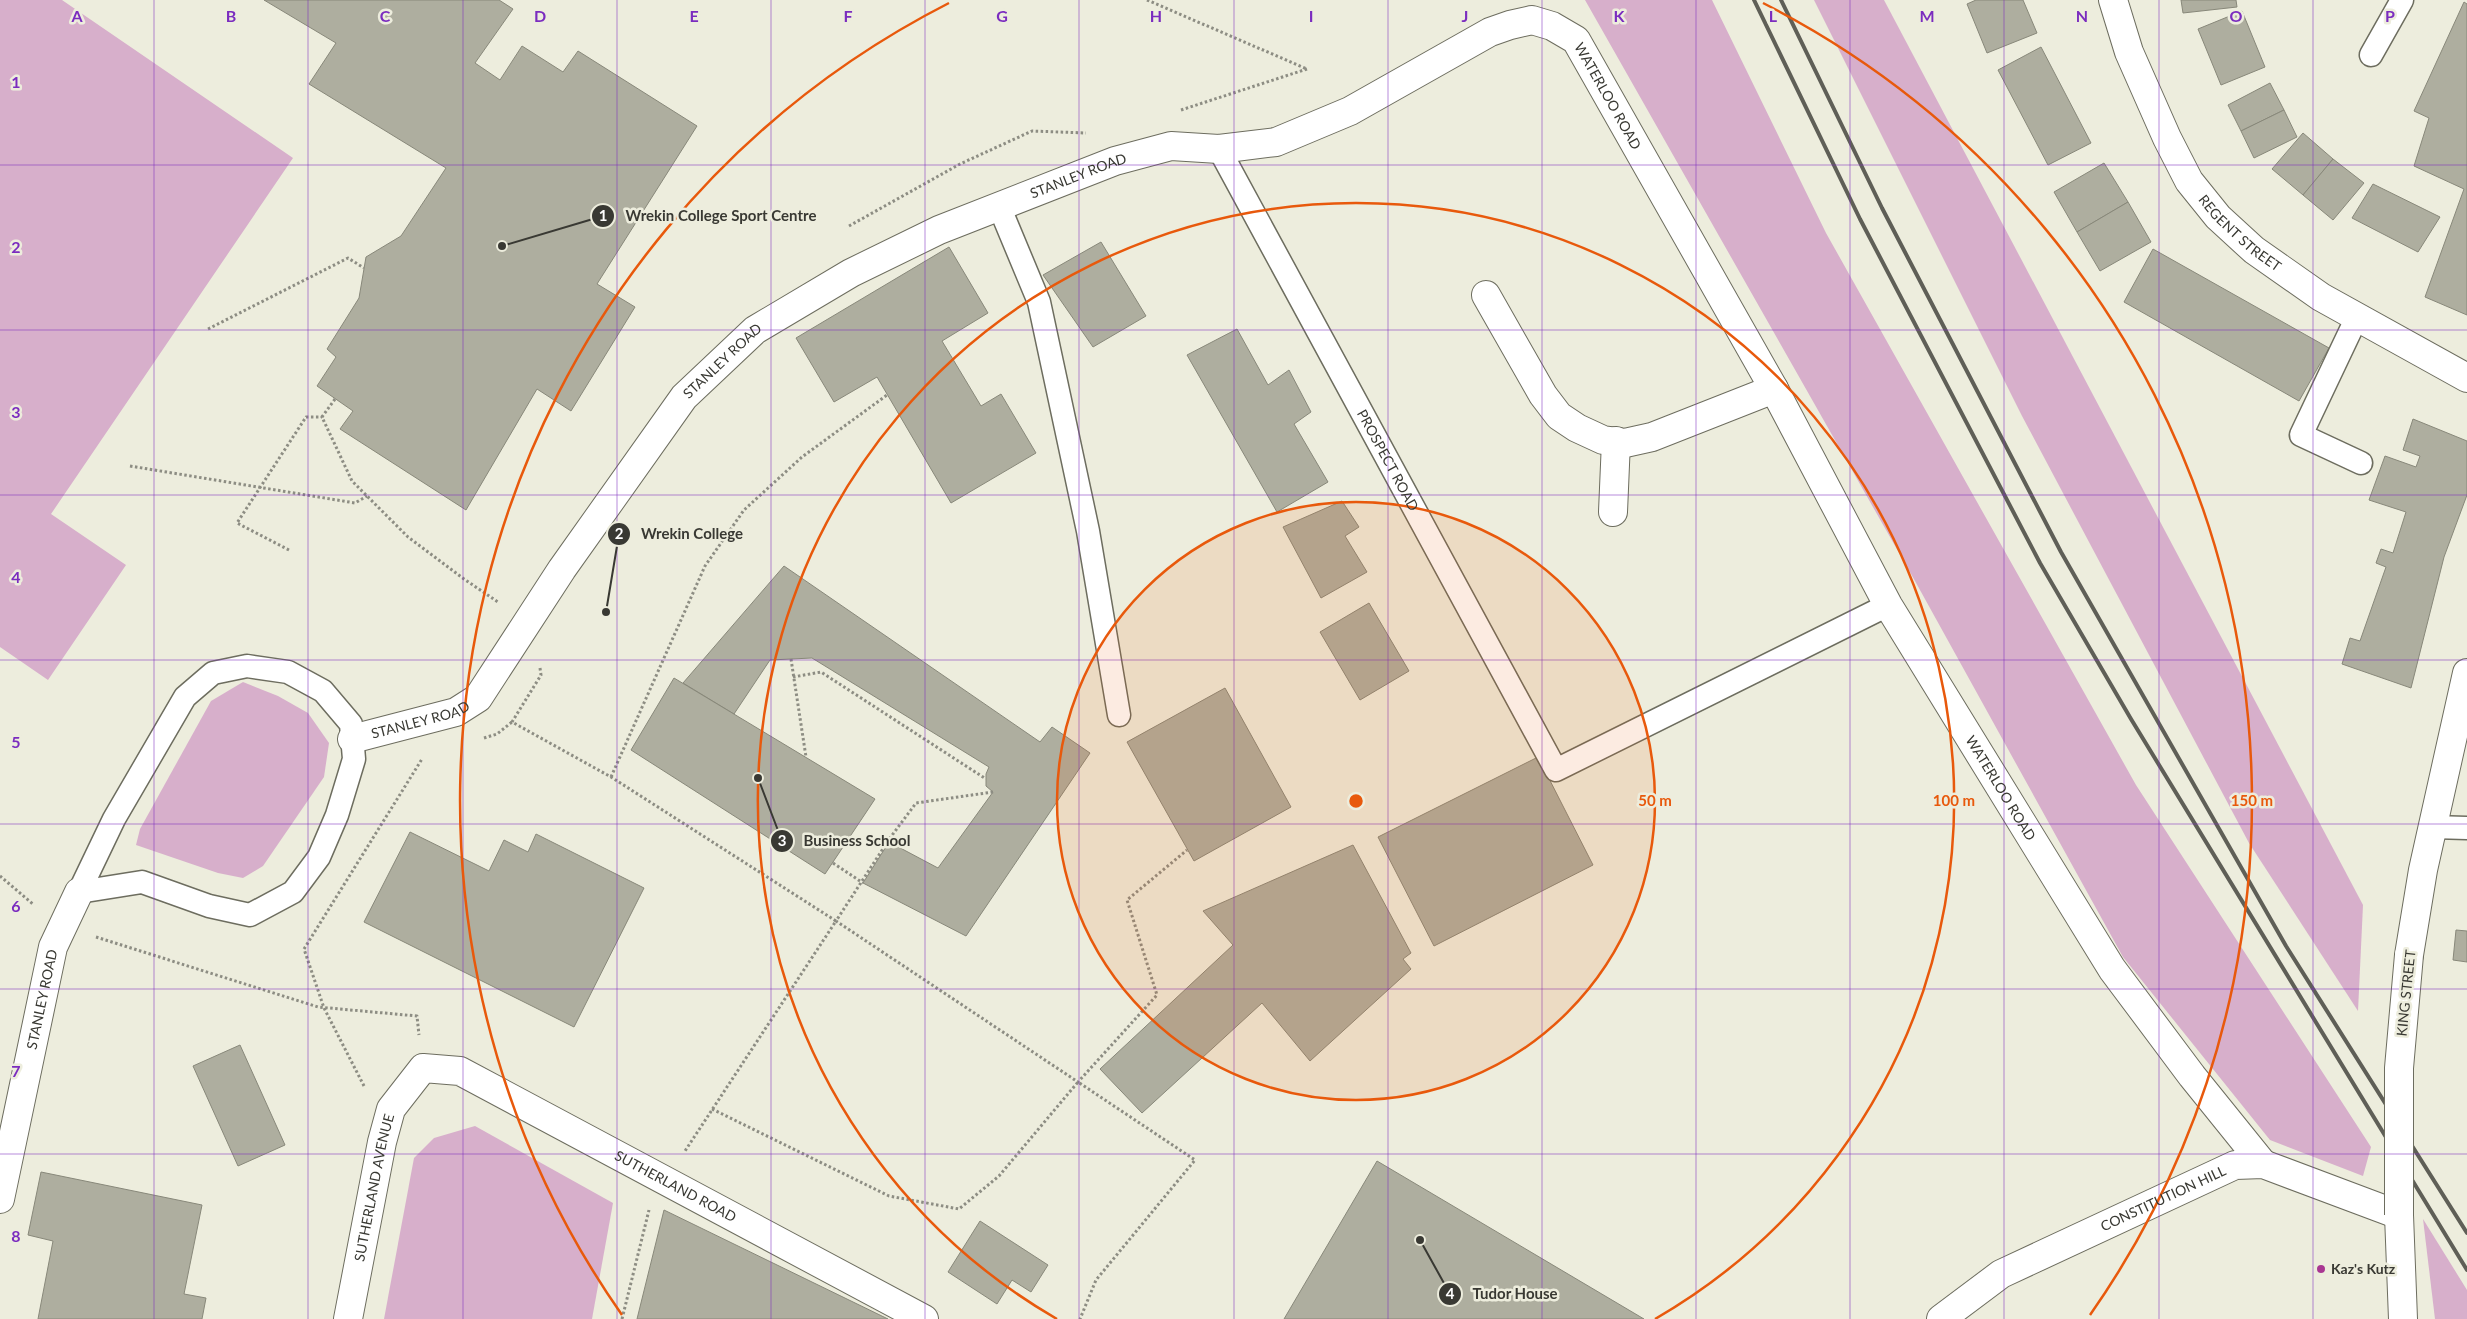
<svg xmlns="http://www.w3.org/2000/svg" width="2467" height="1319" font-family="Lato,sans-serif">
	<style>
		.green { fill: #d7afcb }
		.building { fill: #aeae9f; stroke: #88887a }
		.lines { fill: none; stroke-linecap: round; stroke-linejoin: round }
		.lane-casing { stroke: #6d6d5f; stroke-width: 25 }
		.street-casing { stroke: #6d6d5f; stroke-width: 30 }
		.secondary-casing { stroke: #6d6d5f; stroke-width: 30 }
		.path { stroke: #8d8d83; stroke-width: 3; stroke-dasharray: 2.5 2.5; stroke-linecap: butt }
		.lane { stroke: #fff; stroke-width: 22 }
		.street { stroke: #fff; stroke-width: 28 }
		.secondary { stroke: #fff; stroke-width: 28 }
		.rail { stroke: #5f5f57; stroke-width: 4 }
		.secondary-bridge-casing { stroke: #6d6d5f; stroke-width: 30; stroke-linecap: butt }
		.secondary-bridge { stroke: #fff; stroke-width: 28 }
		.grid { fill: none; stroke: #7b2cbf; stroke-width: 1; stroke-opacity: 0.55 }
		.ring { fill: none; stroke: #e8590c; stroke-width: 2.5 }
		.poi-dot { fill: #a93792; stroke: #ededdd; stroke-width: 2 }
		.labels { text-anchor: middle; stroke-width: 5; stroke-linejoin: round; paint-order: stroke }
		.street-label { font-size: 14px; fill: #393933; stroke: #ededdd }
		.poi-label { font-size: 14px; font-weight: bold; fill: #393933; stroke: #ededdd; text-anchor: start }
		.grid-label { font-size: 16px; text-anchor: middle; font-weight: bold; fill: #7b2cbf; stroke: #ededdd; stroke-width: 5; stroke-linejoin: round; paint-order: stroke }
		.centre { fill: #e8590c; stroke: #ededdd; stroke-width: 2.5 }
		.ring-label { font-size: 15px; text-anchor: middle; font-weight: bold; fill: #e8590c; stroke: #ededdd; stroke-width: 5; stroke-linejoin: round; paint-order: stroke }
		.leader { fill: none; stroke: #393933; stroke-width: 2 }
		.callout-dot { fill: #393933; stroke: #ededdd; stroke-width: 2 }
		.mark-label { font-size: 15px; text-anchor: middle; font-weight: bold; fill: #fff }
		.callout-label { font-size: 15px; text-anchor: middle; font-weight: bold; fill: #393933; stroke: #ededdd; stroke-width: 5; stroke-linejoin: round; paint-order: stroke }
	</style>
	<rect width="100%" height="100%" fill="#ededdd"/>
	<g class="green">
		<polygon points="0,0 62,0 293,158 51,514 126,565 48,680 0,647"/>
		<polygon points="1585,0 1712,0 1826,233 2136,785 2371,1147 2363,1176 2270,1140 2123,957 1915,581"/>
		<polygon points="1814,0 1884,0 2363,905 2358,1011 2249,843 2022,416"/>
		<polygon points="243,682 278,696 308,713 329,743 324,777 263,866 243,878 218,873 136,845 140,829 211,701"/>
		<polygon points="475,1126 613,1203 592,1319 384,1319 414,1158 434,1138"/>
		<polygon points="2423,1219 2467,1290 2467,1319 2435,1319"/>
	</g>
	<g class="building">
		<polygon points="264,0 499,0 513,9 475,63 500,80 522,46 563,72 578,51 697,126 597,284 635,307 571,411 537,389 466,510 340,429 353,411 317,386 336,357 327,349 359,298 366,257 401,236 446,168 309,84 336,43"/>
		<polygon points="1976,0 2023,0 2037,33 1987,53 1967,4"/>
		<polygon points="2181,0 2236,0 2237,7 2183,13"/>
		<polygon points="2464,2 2467,4 2467,315 2425,297 2464,189 2414,166 2429,118 2414,111"/>
		<polygon points="2242,11 2265,67 2221,85 2198,29"/>
		<polygon points="2041,47 2091,143 2048,165 1998,70"/>
		<polygon points="2270,83 2284,110 2241,131 2228,105"/>
		<polygon points="2284,110 2297,137 2254,158 2241,131"/>
		<polygon points="2303,133 2333,159 2303,195 2272,169"/>
		<polygon points="2333,159 2364,183 2333,220 2303,195"/>
		<polygon points="2104,163 2128,202 2077,232 2054,192"/>
		<polygon points="2373,184 2440,217 2418,252 2352,218"/>
		<polygon points="2128,202 2151,242 2100,271 2077,232"/>
		<polygon points="1101,242 1146,316 1093,347 1043,275"/>
		<polygon points="949,247 988,313 942,341 981,406 1001,394 1036,453 951,503 877,377 834,402 796,338"/>
		<polygon points="2153,249 2329,348 2299,401 2124,302"/>
		<polygon points="1237,329 1268,385 1289,370 1311,412 1294,424 1328,482 1277,512 1187,355"/>
		<polygon points="2413,419 2467,441 2467,495 2444,557 2411,688 2342,664 2350,638 2360,641 2386,567 2376,563 2381,549 2393,553 2406,512 2369,500 2385,456 2416,467 2420,456 2403,450"/>
		<polygon points="1342,501 1359,527 1345,536 1367,572 1321,598 1283,527"/>
		<polygon points="784,566 1040,742 1052,727 1090,753 966,936 863,883 889,842 938,868 993,792 986,786 986,774 989,767 812,658 770,660 734,714 683,683"/>
		<polygon points="1369,603 1409,671 1360,700 1320,632"/>
		<polygon points="674,678 875,799 825,874 631,750"/>
		<polygon points="1225,688 1291,807 1194,861 1127,742"/>
		<polygon points="1538,757 1593,865 1434,946 1378,837"/>
		<polygon points="410,832 489,871 504,840 528,852 536,834 644,888 574,1027 364,922"/>
		<polygon points="1353,845 1411,953 1403,959 1411,969 1310,1061 1262,1003 1142,1113 1100,1069 1233,945 1203,911"/>
		<polygon points="2456,930 2467,931 2467,962 2453,960"/>
		<polygon points="240,1045 285,1145 238,1166 193,1066"/>
		<polygon points="1377,1161 1644,1319 1284,1319"/>
		<polygon points="41,1172 202,1205 184,1294 206,1298 202,1319 38,1319 53,1241 28,1235"/>
		<polygon points="664,1210 888,1319 637,1319"/>
		<polygon points="980,1221 1048,1265 1031,1292 1012,1280 997,1304 948,1272"/>
	</g>
	<g class="lines">
		<g class="lane-casing">
			<g id="lane">
				<polyline points="2371,55 2402,0"/>
				<path id="s1" d="M1219,149L1556,770L1888,605"/>
				<polyline points="999,206 1039,302 1088,531 1119,715"/>
				<polyline points="2357,317 2301,435 2361,463"/>
				<polygon points="247,666 288,672 323,691 351,724 354,759 337,815 319,857 293,892 250,915 209,906 142,882 79,892 114,819 185,697 213,673"/>
				<polyline points="2432,827 2467,828"/>
			</g>
		</g>
		<g class="street-casing">
			<g id="street">
				<path id="s2" d="M2113,0L2129,52L2167,138L2189,181L2218,217L2254,250L2321,297L2467,378"/>
				<polyline points="1486,295 1543,395 1559,416 1577,428 1603,440 1625,443 1652,437 1774,389"/>
				<polyline points="1613,512 1616,441"/>
				<path id="s3" d="M352,739L456,712L478,698L562,569L684,397L755,330L851,273L939,230L1115,161L1171,146L1219,149L1276,142L1350,111L1490,32L1510,25L1532,20L1552,26L1576,40L1774,389L1888,605L2112,969L2192,1076L2263,1164"/>
				<path id="s4" d="M0,1199L53,947L79,892"/>
				<path id="s5" d="M348,1319L382,1142L391,1109L423,1068L460,1071L924,1319"/>
				<path id="s6" d="M1941,1319L2001,1274L2235,1165L2263,1164L2399,1215"/>
			</g>
		</g>
		<g class="secondary-casing">
			<g id="secondary">
				<polyline points="2409,955 2423,870 2467,673"/>
				<polyline points="2399,1215 2403,1319"/>
			</g>
		</g>
		<g class="path">
			<polyline points="1147,0 1307,69"/>
			<polyline points="1181,110 1307,69"/>
			<polyline points="849,226 960,164 1032,131 1086,133"/>
			<polyline points="208,329 348,258 364,268"/>
			<polyline points="335,399 322,417 352,481 408,537 464,579 498,602"/>
			<polyline points="130,466 355,503 367,496"/>
			<polyline points="289,550 237,523 306,417 322,417"/>
			<polyline points="791,659 806,757"/>
			<polyline points="540,668 541,675 512,722 611,777 836,921 685,1151"/>
			<polyline points="793,677 821,672 986,779"/>
			<polyline points="484,738 497,734 512,722"/>
			<polyline points="611,777 705,566 744,510 802,457 887,395"/>
			<polyline points="993,792 916,803 890,838 836,921 1078,1082 1157,995 1127,900 1187,850"/>
			<polyline points="833,863 863,883"/>
			<polyline points="0,876 34,905"/>
			<polyline points="96,937 318,1007 417,1016 419,1035"/>
			<polyline points="364,1086 324,1008 304,949 422,759"/>
			<polyline points="712,1109 889,1196 959,1209 999,1176 1078,1082 1195,1160 1096,1280 1080,1319"/>
			<polyline points="622,1319 649,1210"/>
		</g>
		<use href="#lane" class="lane"/>
		<use href="#street" class="street"/>
		<use href="#secondary" class="secondary"/>
		<g class="rail">
			<polyline points="1754,0 1860,219 2040,563 2131,719 2467,1270"/>
			<polyline points="1781,0 1882,208 2061,552 2286,946 2467,1233"/>
		</g>
		<g class="secondary-bridge-casing">
			<polyline id="secondary-bridge" points="2399,1215 2399,1068 2409,955"/>
		</g>
		<use href="#secondary-bridge" class="secondary-bridge"/>
	</g>
	<path class="grid" d="M154,0V1319M308,0V1319M463,0V1319M617,0V1319M771,0V1319M925,0V1319M1079,0V1319M1234,0V1319M1388,0V1319M1542,0V1319M1696,0V1319M1850,0V1319M2004,0V1319M2159,0V1319M2313,0V1319M0,165H2467M0,330H2467M0,495H2467M0,660H2467M0,824H2467M0,989H2467M0,1154H2467"/>
	<circle cx="1356" cy="801" r="299" fill="#e8590c" fill-opacity=".12"/>
	<g class="ring">
		<circle cx="1356" cy="801" r="299"/>
		<path d="M1057 1319A598 598 0 1 1 1655 1319"/>
		<path d="M622 1315A896 896 0 0 1 949 3M1763 3A896 896 0 0 1 2090 1315"/>
	</g>
	<circle class="poi-dot" cx="2321" cy="1269" r="5"/>
	<g class="labels">
		<g class="street-label">
			<text dy="5" stroke="none"><textPath href="#s3" startOffset="1556">WATERLOO ROAD</textPath></text>
			<text dy="5" stroke="none"><textPath href="#s3" startOffset="955">STANLEY ROAD</textPath></text>
			<text dy="5" stroke="none"><textPath href="#s2" startOffset="270">REGENT STREET</textPath></text>
			<text dy="5" stroke="none"><textPath href="#s3" startOffset="551">STANLEY ROAD</textPath></text>
			<text dy="5" stroke="none"><textPath href="#s1" startOffset="354">PROSPECT ROAD</textPath></text>
			<text dy="5" stroke="none"><textPath href="#s3" startOffset="71">STANLEY ROAD</textPath></text>
			<text dy="5" stroke="none"><textPath href="#s3" startOffset="2352">WATERLOO ROAD</textPath></text>
			<text transform="translate(2406 993) rotate(-84)" y="5">KING STREET</text>
			<text dy="5" stroke="none"><textPath href="#s4" startOffset="204">STANLEY ROAD</textPath></text>
			<text dy="5" stroke="none"><textPath href="#s5" startOffset="548">SUTHERLAND ROAD</textPath></text>
			<text dy="5" stroke="none"><textPath href="#s5" startOffset="134">SUTHERLAND AVENUE</textPath></text>
			<text dy="5" stroke="none"><textPath href="#s6" startOffset="254">CONSTITUTION HILL</textPath></text>
		</g>
		<g class="poi-label">
			<text x="2331" y="1274">Kaz's Kutz</text>
		</g>
	</g>
	<g class="grid-label">
		<text x="77" y="22">A</text>
		<text x="231" y="22">B</text>
		<text x="385" y="22">C</text>
		<text x="540" y="22">D</text>
		<text x="694" y="22">E</text>
		<text x="848" y="22">F</text>
		<text x="1002" y="22">G</text>
		<text x="1156" y="22">H</text>
		<text x="1311" y="22">I</text>
		<text x="1465" y="22">J</text>
		<text x="1619" y="22">K</text>
		<text x="1773" y="22">L</text>
		<text x="1927" y="22">M</text>
		<text x="2082" y="22">N</text>
		<text x="2236" y="22">O</text>
		<text x="2390" y="22">P</text>
		<text x="16" y="88">1</text>
		<text x="16" y="253">2</text>
		<text x="16" y="418">3</text>
		<text x="16" y="583">4</text>
		<text x="16" y="748">5</text>
		<text x="16" y="912">6</text>
		<text x="16" y="1077">7</text>
		<text x="16" y="1242">8</text>
	</g>
	<circle cx="1356" cy="801" r="8" class="centre"/>
	<g class="ring-label">
		<text x="1655" y="806">50 m</text>
		<text x="1954" y="806">100 m</text>
		<text x="2252" y="806">150 m</text>
	</g>
	<path class="leader" d="M502 246L603 216M606 612L619 534M758 778L782 841M1420 1240L1450 1294"/>
	<g class="callout-dot">
		<circle cx="502" cy="246" r="5"/>
		<circle cx="606" cy="612" r="5"/>
		<circle cx="758" cy="778" r="5"/>
		<circle cx="1420" cy="1240" r="5"/>
		<circle cx="603" cy="216" r="12"/>
		<circle cx="619" cy="534" r="12"/>
		<circle cx="782" cy="841" r="12"/>
		<circle cx="1450" cy="1294" r="12"/>
	</g>
	<g class="mark-label">
		<text x="603" y="221">1</text>
		<text x="619" y="539">2</text>
		<text x="782" y="846">3</text>
		<text x="1450" y="1299">4</text>
	</g>
	<g class="callout-label">
		<text x="721" y="221">Wrekin College Sport Centre</text>
		<text x="692" y="539">Wrekin College</text>
		<text x="857" y="846">Business School</text>
		<text x="1515" y="1299">Tudor House</text>
	</g>
</svg>
